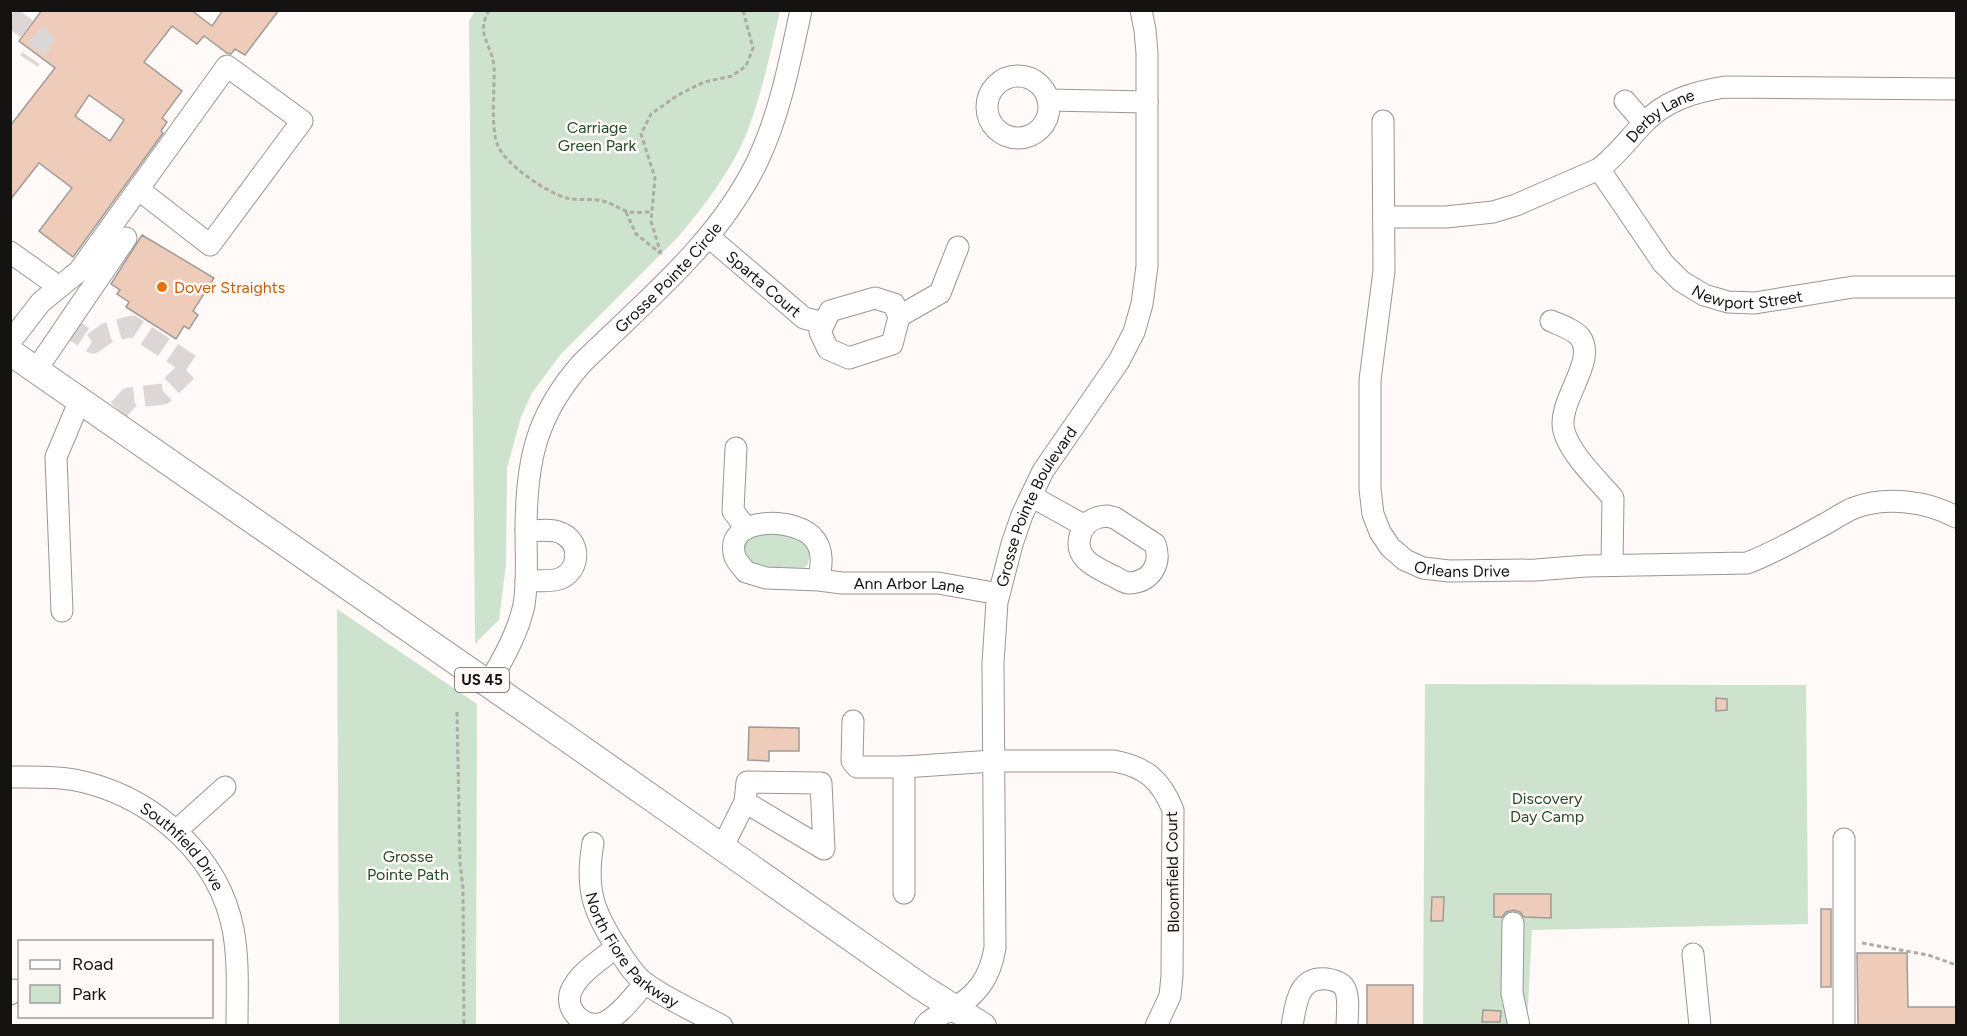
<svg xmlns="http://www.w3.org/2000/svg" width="1967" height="1036" font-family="Figtree,sans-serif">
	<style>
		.green { fill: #cde3ce }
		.building { fill: #efccba; stroke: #9f9b99; stroke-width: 1.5; fill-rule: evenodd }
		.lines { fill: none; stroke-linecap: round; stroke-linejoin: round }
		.minor-tunnel { stroke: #dcd7d6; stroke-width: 21; stroke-dasharray: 21 10; stroke-linecap: butt }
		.minor-casing { stroke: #9a9694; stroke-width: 23 }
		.major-casing { stroke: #9a9694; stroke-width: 28 }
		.path { stroke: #aeaaa8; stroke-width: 3; stroke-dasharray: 4.5 3; stroke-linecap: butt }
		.minor { stroke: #fff; stroke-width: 21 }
		.major { stroke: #fff; stroke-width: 26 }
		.food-dot { fill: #e8710a; stroke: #fffaf8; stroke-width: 2 }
		.labels { text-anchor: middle; stroke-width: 5; stroke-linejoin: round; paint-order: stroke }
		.shield { fill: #fffaf8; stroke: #5b5857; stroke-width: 1.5 }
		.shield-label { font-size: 15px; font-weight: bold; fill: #151312 }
		.street-label { font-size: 16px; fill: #151312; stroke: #fffaf8 }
		.park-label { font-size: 16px; fill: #244d29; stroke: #fffaf8 }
		.food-label { font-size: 16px; fill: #c56008; stroke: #fffaf8; text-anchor: start }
	</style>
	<rect width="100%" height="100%" fill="#fffaf8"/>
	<g class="green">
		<path d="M475,11H780C771,50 763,89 749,127C734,167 706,204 679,236L561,354L532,393L521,417L507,468L506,564L499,620L475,644L469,21Z"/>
		<path d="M759,532C783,535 819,531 807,566L795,572L750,566L742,559L744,540Z"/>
		<polygon points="337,609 477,704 476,1025 339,1025"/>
		<polygon points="1425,684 1806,685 1808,924 1532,930 1527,1025 1423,1026"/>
	</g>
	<g class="building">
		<path d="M42,10H191L212,26L223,10H279L245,55L235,49L231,54L227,53L204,36L197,44L172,26L144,62L182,91L162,118L167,122L161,131L163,133L73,257L39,231L72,188L39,163L10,200V126L55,68L19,41ZM89,95L124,120L110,141L75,116Z"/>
		<polygon points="142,235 214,278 193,311 198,315 189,329 184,326 176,339 126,307 129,302 117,294 120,290 111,284"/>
		<polygon points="1716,698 1727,699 1727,710 1716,711"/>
		<polygon points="749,727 799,728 799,751 769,751 769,761 748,760"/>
		<polygon points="1494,894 1551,894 1551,918 1524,917 1520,912 1513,910 1506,912 1502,917 1494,917"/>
		<polygon points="1432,897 1444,897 1443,921 1431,921"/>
		<rect x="1821" y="909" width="10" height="78"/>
		<polygon points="1857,953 1907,953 1908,1007 1956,1007 1956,1026 1858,1026"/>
		<rect x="1367" y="985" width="46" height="41"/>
		<polygon points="1483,1010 1501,1011 1500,1022 1482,1022"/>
	</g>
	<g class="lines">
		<g class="minor-tunnel">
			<polyline points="10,17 43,40 29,61"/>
			<polyline points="66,325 93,343 107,333 132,326 192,366 163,394 129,398 109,421"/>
		</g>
		<g class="minor-casing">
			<g id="minor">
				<circle cx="1018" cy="107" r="31"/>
				<polyline points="1048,100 1147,102"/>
				<polyline points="1625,101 1644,123"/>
				<path id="s1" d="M1383,121L1384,271L1370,380V489L1373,514L1380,532L1390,547L1405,560L1423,568L1449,571L1536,570L1586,566L1747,563C1774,553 1799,538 1825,524C1834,519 1844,512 1854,508C1886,496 1927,501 1956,517"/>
				<path id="s2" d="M1599,169L1663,263L1681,281L1704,295L1728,302L1755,303L1853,287H1956"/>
				<path id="s3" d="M1384,217H1446L1493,212L1516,205L1599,169C1616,156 1628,140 1642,125C1664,101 1693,92 1725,87L1956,89"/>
				<path id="s4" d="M709,237L804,318L824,323"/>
				<polyline points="10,252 59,287"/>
				<polygon points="875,298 894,304 899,317 892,344 849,358 828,349 820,332 830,311"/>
				<polyline points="898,314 905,313 940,293 958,247"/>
				<path d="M1551,321C1560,325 1573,329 1580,337C1598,361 1556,402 1564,431C1570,454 1598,480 1613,498L1612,565"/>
				<polyline points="10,342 41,302 79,271 227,66 302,121 210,245 138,189"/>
				<polyline points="36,370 126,238"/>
				<polyline points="736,448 733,511 746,528"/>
				<polyline points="1031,496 1085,526"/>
				<path d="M1107,516L1115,518L1155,544C1162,564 1151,582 1129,583C1124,583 1118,578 1113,576C1095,567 1072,558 1081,533C1085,521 1095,517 1107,516Z"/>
				<path d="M526,531C538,531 553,528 563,534C582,544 579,572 559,579C550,582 536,580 526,581"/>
				<path id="s5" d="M819,580L766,578L746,572C743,568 737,562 735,557C722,515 799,516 815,540C824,552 821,567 819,580L842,583H938L999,594"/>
				<polyline points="62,611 56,457 80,400"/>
				<path id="s6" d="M488,684C503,660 518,633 524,605C528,581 526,556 526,532C526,463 535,416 582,363C645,301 719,242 758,160C780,113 790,61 801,10"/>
				<path d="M853,721L852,761L857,767H904L993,761H1114C1146,767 1161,780 1173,810L1172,976L1170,996L1156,1026"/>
				<path id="s7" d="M10,777C36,777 63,776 88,783C156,801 219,857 233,929C239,960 237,994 237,1026"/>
				<polyline points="176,831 225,787"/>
				<polyline points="1844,839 1844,1026"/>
				<path id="s8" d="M593,843C585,889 593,912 619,951C626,962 634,975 645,983C668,1000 697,1012 722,1026"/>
				<polyline points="722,848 745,802 747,782 821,783 824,849 745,802"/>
				<polyline points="904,893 904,767"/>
				<polyline points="1513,923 1512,993 1519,1026"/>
				<path d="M616,947C602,959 580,972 572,989C561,1011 589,1034 609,1020C623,1011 635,995 645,983"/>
				<polyline points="1693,954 1700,1026"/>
				<polyline points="10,994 14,990"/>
				<path id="s9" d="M925,1026C930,1018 941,1015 949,1011C977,996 990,978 995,948L993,663L997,602L1012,544L1022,515L1043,471L1119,361L1134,332L1142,304L1147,266V53L1145,30L1141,10"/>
				<path d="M1292,1026C1296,1003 1298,976 1327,979C1333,980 1341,982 1344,987C1350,996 1347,1015 1347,1026"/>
			</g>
		</g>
		<g class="major-casing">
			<polyline id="major" points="10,352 565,737 921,987 983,1026"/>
		</g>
		<g class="path">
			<path d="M489,10C475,36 492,43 494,67C495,87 490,129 498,146C506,165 547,193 567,198C578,201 591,198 603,201C612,203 621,210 629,212C636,213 644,212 652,212"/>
			<polyline points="626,212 636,234 660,253"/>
			<polyline points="661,254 651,221 655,178 641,134 651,114 678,95 704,82 732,76 746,66 753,48 743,10"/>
			<polyline points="457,712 460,863 463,888 464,1026"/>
			<polyline points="1862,943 1928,955 1956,965"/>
		</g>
		<use href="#minor" class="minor"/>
		<use href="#major" class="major"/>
	</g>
	<circle class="food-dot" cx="162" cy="287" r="6"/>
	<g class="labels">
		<rect class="shield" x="455" y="668" width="54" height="24" rx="4.5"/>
		<g class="shield-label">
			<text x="482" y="685">US 45</text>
		</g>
		<g class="street-label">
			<text dy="6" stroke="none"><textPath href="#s3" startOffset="306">Derby Lane</textPath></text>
			<text dy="6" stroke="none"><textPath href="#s6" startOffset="465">Grosse Pointe Circle</textPath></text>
			<text dy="6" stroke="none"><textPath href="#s4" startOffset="72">Sparta Court</textPath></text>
			<text dy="6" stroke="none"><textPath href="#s2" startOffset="210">Newport Street</textPath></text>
			<text dy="6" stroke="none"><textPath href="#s9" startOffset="560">Grosse Pointe Boulevard</textPath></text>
			<text dy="6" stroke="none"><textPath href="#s1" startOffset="510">Orleans Drive</textPath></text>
			<text dy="6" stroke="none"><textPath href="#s5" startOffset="332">Ann Arbor Lane</textPath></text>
			<text dy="6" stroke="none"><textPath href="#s7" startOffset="195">Southfield Drive</textPath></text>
			<text transform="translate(1172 872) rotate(-91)" y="6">Bloomfield Court</text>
			<text dy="6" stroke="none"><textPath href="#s8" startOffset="122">North Fiore Parkway</textPath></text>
		</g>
		<g class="park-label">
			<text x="597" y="133">Carriage<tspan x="597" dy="18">Green Park</tspan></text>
			<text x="1547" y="804">Discovery<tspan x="1547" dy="18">Day Camp</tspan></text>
			<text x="408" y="862">Grosse<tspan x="408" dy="18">Pointe Path</tspan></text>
		</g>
		<g class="food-label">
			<text x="174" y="293">Dover Straights</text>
		</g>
	</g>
	<rect width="1967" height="1036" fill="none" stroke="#151312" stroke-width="24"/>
	<rect x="18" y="940" width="195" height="78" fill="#fffaf8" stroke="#a19e9c" stroke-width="1.5"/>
	<rect x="30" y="960" width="30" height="9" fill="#ffffff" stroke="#a19e9c" stroke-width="1.5"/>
	<text x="72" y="970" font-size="18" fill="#151312">Road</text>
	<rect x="30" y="985" width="30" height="18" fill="#cde3ce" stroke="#a19e9c" stroke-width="1.5"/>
	<text x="72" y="1000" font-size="18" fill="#151312">Park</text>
</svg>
